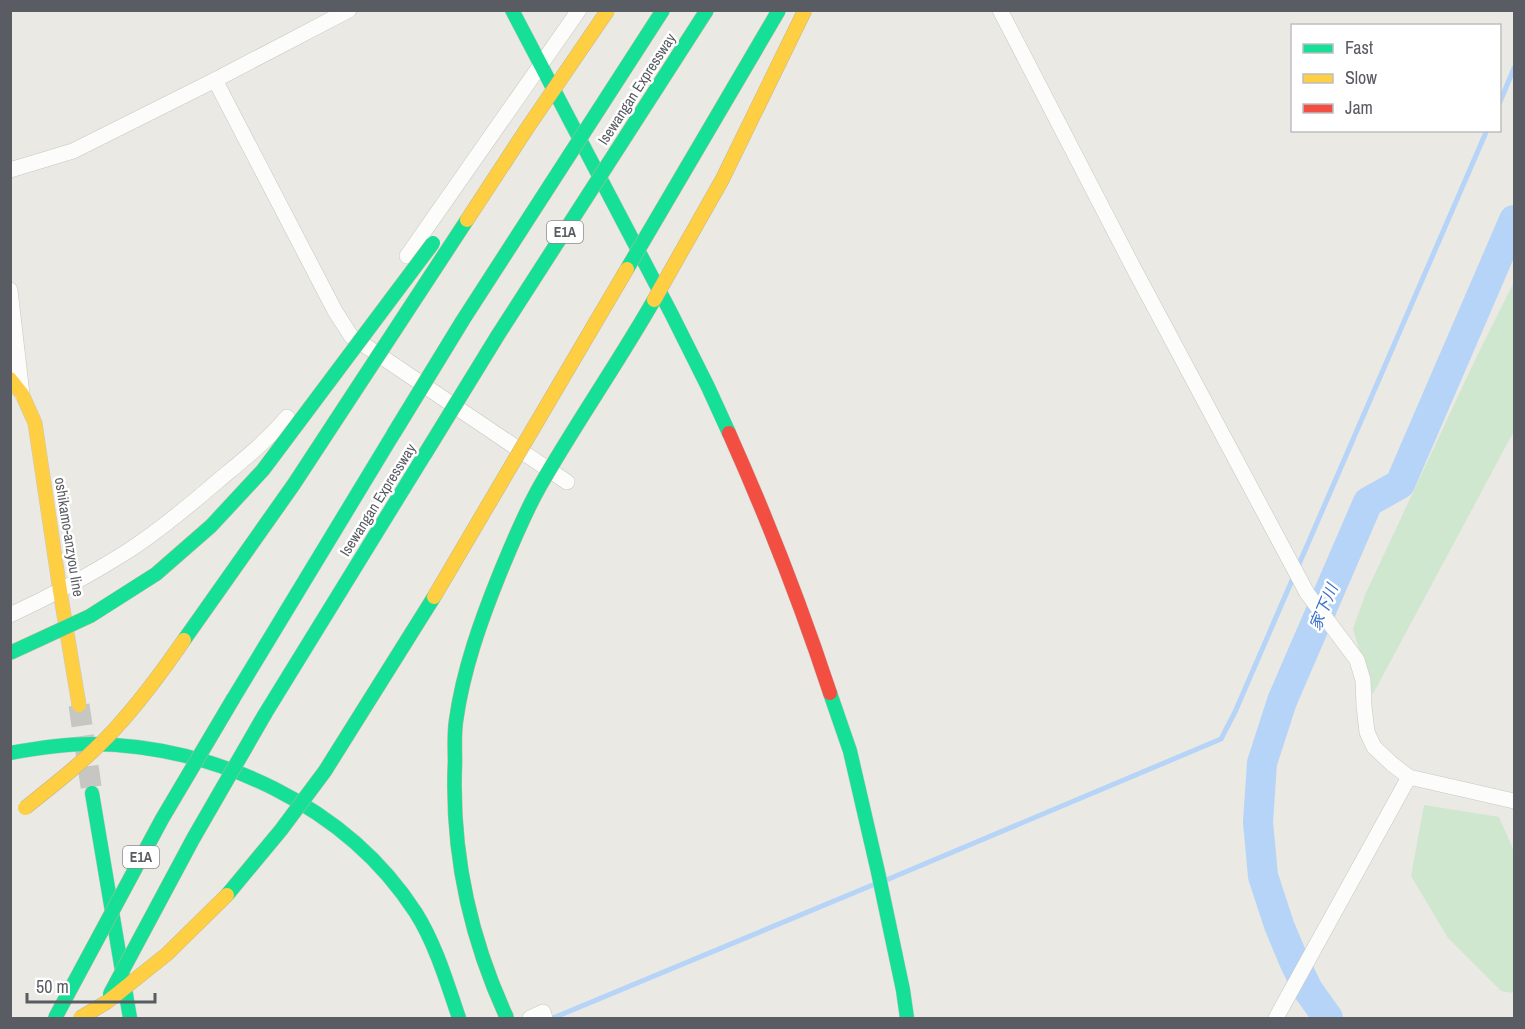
<svg xmlns="http://www.w3.org/2000/svg" width="1525" height="1029" font-family="'Archivo Narrow','Noto Sans JP',sans-serif">
	<style>
		.green { fill: #d0e7cf }
		.lines { fill: none; stroke-linecap: round; stroke-linejoin: round }
		.stream { stroke: #b5d4f7; stroke-width: 5 }
		.river { stroke: #b5d4f7; stroke-width: 30 }
		.secondary-tunnel { stroke: #c6c6c3; stroke-width: 21; stroke-dasharray: 21 10; stroke-linecap: butt }
		.street-casing { stroke: #c6c7c5; stroke-width: 16 }
		.fast-casing { stroke: #c7c8c7; stroke-width: 15 }
		.slow-casing { stroke: #c7c8c7; stroke-width: 15 }
		.jam-casing { stroke: #c7c8c7; stroke-width: 15 }
		.street { stroke: #fcfcfb; stroke-width: 15 }
		.fast { stroke: #16e098; stroke-width: 14 }
		.slow { stroke: #ffcf43; stroke-width: 14 }
		.jam { stroke: #f24e42; stroke-width: 14 }
		.fast-bridge-casing { stroke: #c1b790; stroke-width: 15; stroke-linecap: butt }
		.slow-bridge-casing { stroke: #c1b790; stroke-width: 15; stroke-linecap: butt }
		.fast-bridge { stroke: #16e098; stroke-width: 14 }
		.slow-bridge { stroke: #ffcf43; stroke-width: 14 }
		.labels { text-anchor: middle; stroke-width: 5; stroke-linejoin: round; paint-order: stroke }
		.shield { fill: #fff; stroke: #8b8d91; stroke-width: 1.5 }
		.shield-label { font-size: 14px; font-weight: bold; fill: #595c62 }
		.street-label { font-size: 15px; fill: #595c62; stroke: #fff }
		.water-label { font-size: 16px; font-style: italic; fill: #3b71c8; stroke: #fff }
	</style>
	<rect width="100%" height="100%" fill="#eae9e3"/>
	<g class="green">
		<polygon points="1514,282 1514,431 1373,694 1353,629 1365,595 1476,358"/>
		<polygon points="1424,805 1499,817 1514,851 1514,993 1501,991 1448,938 1411,876"/>
	</g>
	<g class="lines">
		<g class="stream">
			<polyline points="1500,102 1514,68"/>
			<polyline points="884,881 1221,739 1235,712 1487,130"/>
			<polyline points="553,1018 875,884"/>
		</g>
		<polyline class="river" points="1328,1018 1308,990 1294,961 1279,925 1263,876 1258,822 1262,763 1282,701 1368,502 1400,484 1514,220"/>
		<polyline class="secondary-tunnel" points="79,705 92,793"/>
		<g class="street-casing">
			<g id="street">
				<polyline points="1000,10 1133,267 1307,593 1357,660 1363,680 1364,706 1367,732 1374,747 1392,764 1409,777 1514,801"/>
				<polyline points="215,80 335,311 351,336 567,482"/>
				<polyline points="10,170 73,151 215,80 349,10"/>
				<polyline points="407,256 579,10"/>
				<polyline points="10,290 22,394"/>
				<path d="M10,615C51,596 90,575 128,551C160,530 190,505 219,480C243,460 267,441 287,417"/>
				<polyline points="530,1018 543,1012 545,1018"/>
				<polyline points="1276,1018 1409,777"/>
			</g>
		</g>
		<g class="fast-casing">
			<g id="fast">
				<polyline points="512,10 671,313 708,387 729,433"/>
				<polyline points="830,693 850,751 878,872 903,990 907,1018"/>
				<polyline points="233,699 394,433"/>
				<polyline points="265,714 425,454"/>
				<path d="M10,753C37,748 63,744 91,744C216,745 347,806 416,913C436,945 447,983 459,1018"/>
				<polyline points="92,793 130,1018"/>
			</g>
		</g>
		<g class="slow-casing">
			<polyline id="slow" points="10,379 22,394 35,423 60,591 79,705"/>
		</g>
		<g class="jam-casing">
			<path id="jam" d="M729,433C767,518 801,605 830,693"/>
		</g>
		<use href="#street" class="street"/>
		<use href="#fast" class="fast"/>
		<use href="#slow" class="slow"/>
		<use href="#jam" class="jam"/>
		<g class="fast-bridge-casing">
			<g id="fast-bridge">
				<polyline points="627,269 779,10"/>
				<polyline points="394,433 463,320 663,10"/>
				<polyline points="425,454 498,335 707,10"/>
				<polyline points="184,640 294,484 467,220"/>
				<polyline points="10,653 90,616 156,574 211,526 263,470 433,243"/>
				<polyline points="227,895 281,830 325,771 434,597"/>
				<polyline points="110,994 193,839 265,714"/>
				<polyline points="55,1018 162,819 233,699"/>
				<path d="M507,1018C469,936 451,853 455,762C455,749 454,734 456,721C463,670 481,620 500,573C512,544 524,514 540,486C576,423 618,363 654,300"/>
			</g>
		</g>
		<g class="slow-bridge-casing">
			<g id="slow-bridge">
				<polyline points="467,220 528,127 608,10"/>
				<polyline points="654,300 722,180 805,10"/>
				<polyline points="434,597 627,269"/>
				<path d="M25,808C55,784 86,760 113,731C139,703 162,672 184,640"/>
				<polyline points="80,1018 107,1002 167,954 227,895"/>
			</g>
		</g>
		<use href="#fast-bridge" class="fast-bridge"/>
		<use href="#slow-bridge" class="slow-bridge"/>
	</g>
	<g class="labels">
		<g class="shield">
			<rect x="547" y="221" width="36" height="22" rx="4.5"/>
			<rect x="123" y="846" width="36" height="22" rx="4.5"/>
		</g>
		<g class="shield-label">
			<text x="565" y="237">E1A</text>
			<text x="141" y="862">E1A</text>
		</g>
		<g class="street-label">
			<text transform="translate(637 89) rotate(-57)" y="5">Isewangan Expressway</text>
			<text transform="translate(378 500) rotate(-58)" y="5">Isewangan Expressway</text>
			<text transform="translate(69 537) rotate(81)" y="5">oshikamo-anzyou line</text>
		</g>
		<g class="water-label">
			<text transform="translate(1323 607) rotate(-67)" y="6">家下川</text>
		</g>
	</g>
	<rect width="1525" height="1029" fill="none" stroke="#595c62" stroke-width="24"/>
	<rect x="1291" y="24" width="210" height="108" fill="#ffffff" stroke="#bdbec0" stroke-width="1.5"/>
	<rect x="1303" y="44" width="30" height="9" fill="#16e098" stroke="#bdbec0" stroke-width="1.5"/>
	<text x="1345" y="54" font-size="18" fill="#595c62">Fast</text>
	<rect x="1303" y="74" width="30" height="9" fill="#ffcf43" stroke="#bdbec0" stroke-width="1.5"/>
	<text x="1345" y="84" font-size="18" fill="#595c62">Slow</text>
	<rect x="1303" y="104" width="30" height="9" fill="#f24e42" stroke="#bdbec0" stroke-width="1.5"/>
	<text x="1345" y="114" font-size="18" fill="#595c62">Jam</text>
	<path d="M27 993v9h128v-9" fill="none" stroke="#595c62" stroke-width="3"/>
	<text x="36" y="993" font-size="18" fill="#595c62" stroke="#ffffff" stroke-width="4.5" paint-order="stroke">50 m</text>
</svg>
